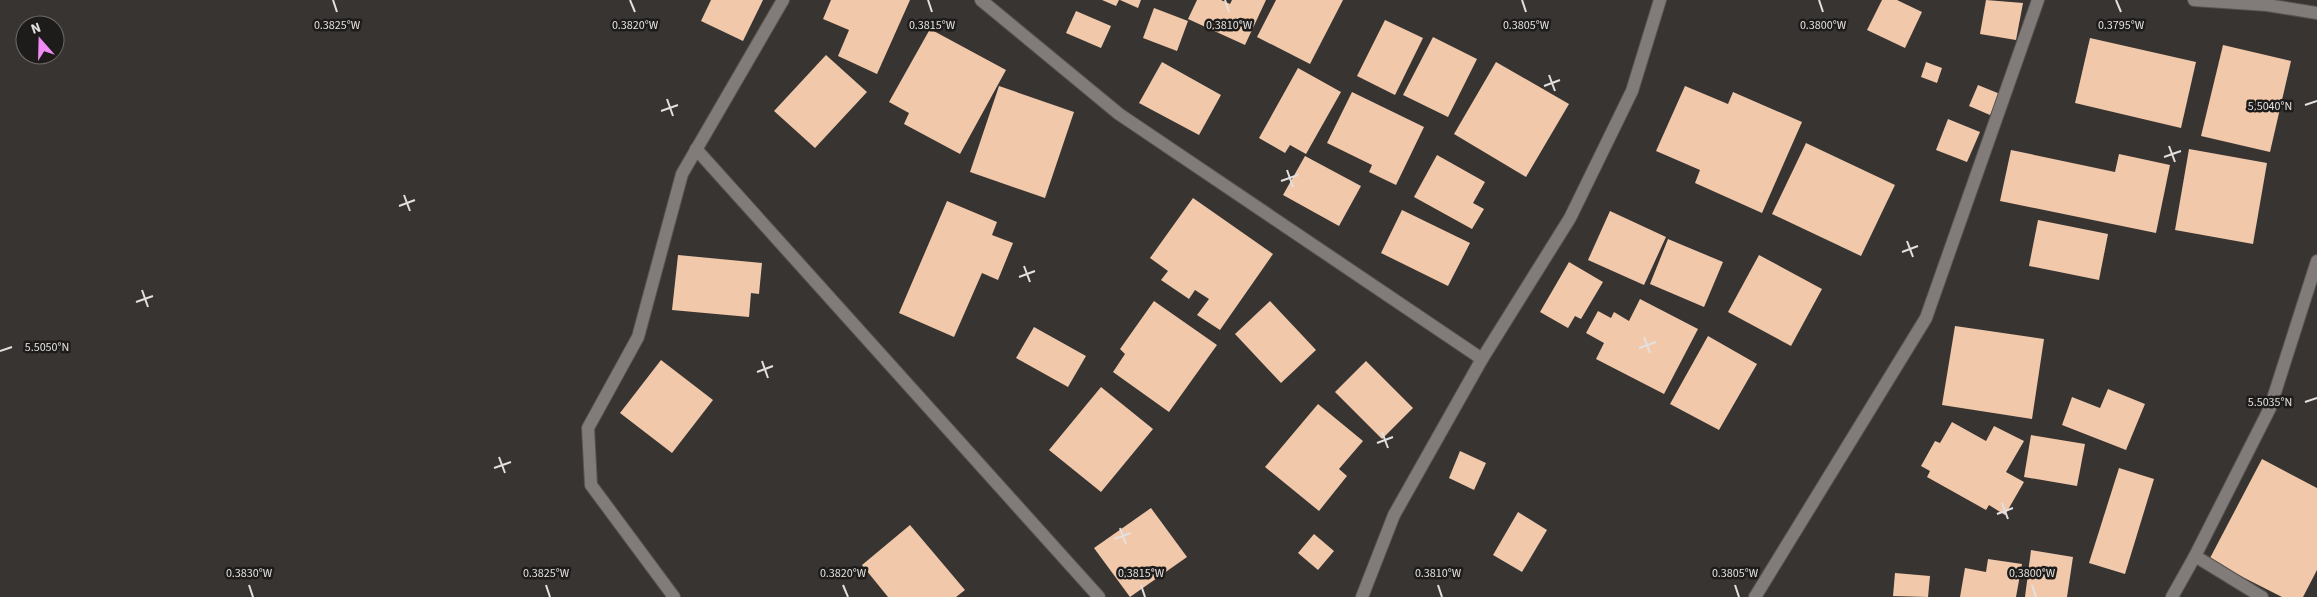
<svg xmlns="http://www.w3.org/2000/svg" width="2317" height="597" font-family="'Source Sans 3',sans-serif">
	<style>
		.building { fill: #f1c8aa }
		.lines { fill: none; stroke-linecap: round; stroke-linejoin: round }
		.street-casing { stroke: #575350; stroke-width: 14 }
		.street { stroke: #817c79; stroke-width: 12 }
		.ticks { fill: none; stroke: #e3e0df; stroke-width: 2 }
		.ticks-label { font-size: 12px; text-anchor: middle; fill: #e3e0df; stroke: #1e1c1b; stroke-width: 5; stroke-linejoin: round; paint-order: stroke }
	</style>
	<rect width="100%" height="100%" fill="#383432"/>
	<g class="building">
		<polygon points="711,0 763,0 743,41 701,21"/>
		<polygon points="831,0 910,0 877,74 838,56 849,30 823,19"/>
		<polygon points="1102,0 1119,0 1116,6"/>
		<polygon points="1120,0 1141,0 1138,8"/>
		<polygon points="1197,0 1221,0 1230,4 1232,0 1266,0 1245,45 1188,19"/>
		<polygon points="1276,0 1343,0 1310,64 1257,37"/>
		<polygon points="1882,0 1897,0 1922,12 1905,48 1867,30"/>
		<polygon points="1986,0 2023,3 2016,40 1980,34"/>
		<polygon points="1154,8 1188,21 1177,51 1143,38"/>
		<polygon points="1076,11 1111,26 1101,48 1066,33"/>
		<polygon points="1385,20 1423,38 1395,95 1357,76"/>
		<polygon points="930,29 1006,70 960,154 904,124 909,113 889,102"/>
		<polygon points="1433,37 1477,59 1448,117 1403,95"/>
		<polygon points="2090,38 2196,62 2181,128 2075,103"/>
		<polygon points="2223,45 2291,61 2270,152 2201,136"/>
		<polygon points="826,55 867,92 815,148 774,111"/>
		<polygon points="1162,62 1221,95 1199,135 1139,103"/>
		<polygon points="1496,62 1569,104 1526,177 1454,134"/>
		<polygon points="1926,62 1942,68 1937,83 1921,77"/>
		<polygon points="1298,68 1341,92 1306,154 1290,145 1285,153 1259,138"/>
		<polygon points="1978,85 2000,94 1990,115 1969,106"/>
		<polygon points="999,86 1074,112 1045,198 970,172"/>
		<polygon points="1685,86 1728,104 1733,92 1802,122 1762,213 1695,183 1700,170 1656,151"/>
		<polygon points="1352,92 1424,127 1396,185 1369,172 1372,165 1327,143"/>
		<polygon points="1948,119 1980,132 1967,162 1936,150"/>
		<polygon points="1806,143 1895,185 1861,256 1772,214"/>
		<polygon points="2189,149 2267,163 2253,244 2175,230"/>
		<polygon points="2011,150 2115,172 2119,154 2170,165 2156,233 2000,201"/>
		<polygon points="1437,155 1485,182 1473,203 1484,209 1472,229 1414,197"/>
		<polygon points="1305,156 1361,186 1339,226 1283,195"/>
		<polygon points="1193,198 1273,254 1220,330 1197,315 1209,299 1195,290 1189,299 1161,280 1168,271 1150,258"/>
		<polygon points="947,201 997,222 992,235 1013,243 998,280 982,273 954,337 899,313"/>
		<polygon points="1402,210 1470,243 1448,286 1381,253"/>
		<polygon points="1610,211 1666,237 1644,285 1588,260"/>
		<polygon points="2038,220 2108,234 2099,280 2029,266"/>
		<polygon points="1668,239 1723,262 1704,307 1650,284"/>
		<polygon points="678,255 762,263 759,294 751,293 749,317 672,310"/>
		<polygon points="1759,255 1822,289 1791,346 1728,312"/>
		<polygon points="1569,262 1603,282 1581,319 1575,316 1568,328 1540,312"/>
		<polygon points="1640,299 1698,329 1664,394 1596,359 1604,343 1586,333 1598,311 1611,318 1614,312 1629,321"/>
		<polygon points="1154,301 1217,345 1169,412 1113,372 1125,354 1120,349"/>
		<polygon points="1270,301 1316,350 1281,383 1235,334"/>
		<polygon points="1955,326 2044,339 2032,419 1942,405"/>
		<polygon points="1034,327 1086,356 1068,387 1016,358"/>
		<polygon points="1708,336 1757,364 1719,430 1670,404"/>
		<polygon points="661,360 713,400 672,453 620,413"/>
		<polygon points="1366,361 1413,408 1382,439 1335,392"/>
		<polygon points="1101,387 1153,429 1101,492 1049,450"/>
		<polygon points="2108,389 2145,404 2126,450 2062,425 2072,397 2100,408"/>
		<polygon points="1318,404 1363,441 1339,469 1347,476 1319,511 1265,467"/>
		<polygon points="1952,422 1986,441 1994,426 2024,441 2006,472 2024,482 2005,515 1989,505 1986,510 1927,477 1930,471 1921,466 1935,441 1940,443"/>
		<polygon points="2031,435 2085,444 2077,486 2024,477"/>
		<polygon points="1460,451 1486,463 1474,490 1449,478"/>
		<polygon points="2262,459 2317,488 2317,570 2303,597 2282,597 2209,560"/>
		<polygon points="2119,468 2154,479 2125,574 2089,563"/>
		<polygon points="1151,508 1187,557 1130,597 1094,548"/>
		<polygon points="1518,512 1547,530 1522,572 1493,555"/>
		<polygon points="910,525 965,590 956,597 888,597 862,565"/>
		<polygon points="1314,534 1334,551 1318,570 1298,553"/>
		<polygon points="2031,550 2073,557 2067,597 2025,597"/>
		<polygon points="1988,559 2022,564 2016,597 1960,597 1965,568 1986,572"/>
		<polygon points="1895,573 1930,576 1928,597 1893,596"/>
	</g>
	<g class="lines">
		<g class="street-casing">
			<g id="street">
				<polyline points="981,0 1119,114 1482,359"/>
				<polyline points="2194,0 2267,5 2317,13"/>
				<polyline points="696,149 1099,597"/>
				<polyline points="2195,556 2262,597"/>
				<polyline points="674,597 591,485 588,428 638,337 682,174 783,0"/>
				<polyline points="1362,597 1394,515 1482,359 1570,218 1632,91 1660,0"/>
				<polyline points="1755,597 1926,318 2038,0"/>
				<polyline points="2172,597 2195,556 2270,408 2317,261"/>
			</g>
		</g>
		<use href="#street" class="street"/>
	</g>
	<path class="ticks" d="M333,0L337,12M630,0L635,12M928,0L932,12M1225,0L1229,12M1522,0L1526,12M1819,0L1823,12M2116,0L2121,12M1549,75L1555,91M1544,86L1560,80M667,99L673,116M2305,105L2317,101M661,111L678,105M2169,146L2175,162M2164,157L2181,151M1287,170L1293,187M1281,181L1298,175M404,195L410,211M399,206L415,200M1907,241L1913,257M1902,252L1918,246M1024,266L1030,282M1019,277L1035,271M142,290L148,307M136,302L153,296M1644,337L1650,353M1639,348L1656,342M0,351L12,347M762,361L768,378M757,372L773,366M2305,402L2317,398M1382,432L1388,448M1377,443L1393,437M499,457L505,473M494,468L511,462M2002,503L2008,519M1997,514L2013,508M1120,528L1126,544M1114,539L1131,533M249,585L253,597M546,585L550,597M843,585L848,597M1141,585L1145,597M1438,585L1442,597M1735,585L1739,597M2032,585L2036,597"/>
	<g class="ticks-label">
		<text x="337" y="29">0.3825°W</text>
		<text x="635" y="29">0.3820°W</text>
		<text x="932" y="29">0.3815°W</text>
		<text x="1229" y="29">0.3810°W</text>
		<text x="1526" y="29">0.3805°W</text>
		<text x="1823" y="29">0.3800°W</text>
		<text x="2121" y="29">0.3795°W</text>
		<text x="2270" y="110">5.5040°N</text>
		<text x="47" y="351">5.5050°N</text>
		<text x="2270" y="406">5.5035°N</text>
		<text x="249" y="577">0.3830°W</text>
		<text x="546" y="577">0.3825°W</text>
		<text x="843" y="577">0.3820°W</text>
		<text x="1141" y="577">0.3815°W</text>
		<text x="1438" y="577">0.3810°W</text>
		<text x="1735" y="577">0.3805°W</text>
		<text x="2032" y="577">0.3800°W</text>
	</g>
	<g transform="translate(40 40) rotate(340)"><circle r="24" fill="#1e1c1b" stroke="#6d6a69"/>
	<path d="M0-4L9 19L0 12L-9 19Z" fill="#f18bf5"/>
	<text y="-8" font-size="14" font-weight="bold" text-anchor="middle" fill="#e3e0df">N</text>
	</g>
</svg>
